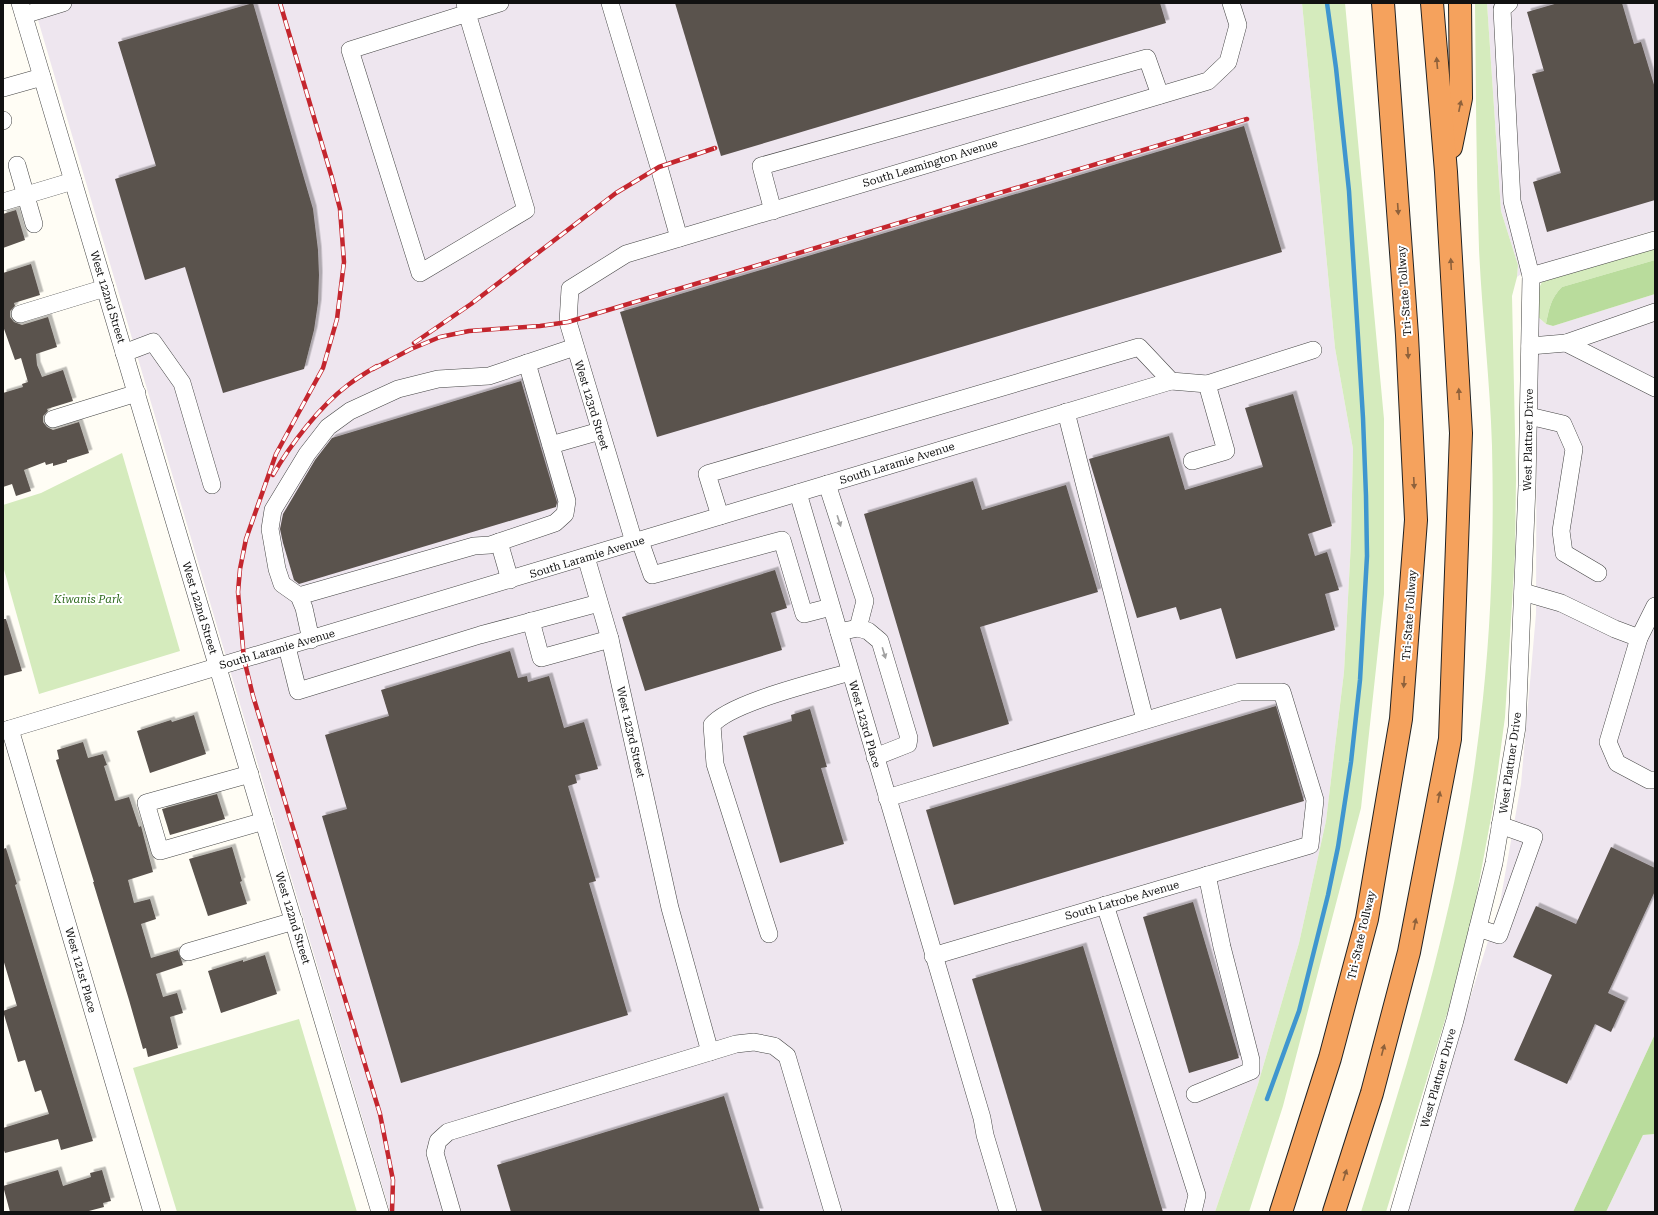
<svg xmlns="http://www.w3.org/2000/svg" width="1658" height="1215" font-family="'Roboto Serif',serif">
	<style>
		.industrial { fill: #eee6ef }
		.green { fill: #d5ebbd }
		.forest { fill: #b9dc9c }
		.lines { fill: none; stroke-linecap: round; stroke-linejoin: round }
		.stream { stroke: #3f96cf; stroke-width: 4.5 }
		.building { fill: #5a524d; filter: url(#shadow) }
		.minor-casing { stroke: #444; stroke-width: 18 }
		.highway-casing { stroke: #222; stroke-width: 24 }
		.minor { stroke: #fff; stroke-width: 17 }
		.highway { stroke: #f5a25d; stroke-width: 22 }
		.rail-casing { stroke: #c4262e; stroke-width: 4.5 }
		.rail { stroke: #fff; stroke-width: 3; stroke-dasharray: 9; stroke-linecap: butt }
		.oneway { fill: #8e613b }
		.oneway2 { fill: #a0a0a0 }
		.labels { text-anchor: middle; stroke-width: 4; stroke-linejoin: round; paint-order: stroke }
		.street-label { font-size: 11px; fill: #111; stroke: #fff }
		.park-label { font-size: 11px; font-style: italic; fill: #2f6b1f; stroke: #fff }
	</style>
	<defs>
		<filter id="shadow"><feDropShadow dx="3.5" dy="-3.5" stdDeviation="0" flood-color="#0004"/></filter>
	</defs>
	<rect width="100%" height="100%" fill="#fffdf5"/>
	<g class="industrial">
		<polygon points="33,3 1302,3 1335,348 1353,449 1351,542 1344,672 1326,821 1299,943 1258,1084 1215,1212 390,1212"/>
		<polygon points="1487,3 1655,3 1655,230 1529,268 1517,277 1518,265 1501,211"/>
		<polygon points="1655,294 1655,1034 1573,1212 1403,1212 1500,903 1521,784 1536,614 1537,307 1538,317 1546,324 1553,326"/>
		<polygon points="1655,1134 1655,1212 1606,1212 1643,1135"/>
	</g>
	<g class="green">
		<polygon points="1302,3 1345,3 1384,419 1384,594 1361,808 1283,1106 1249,1212 1215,1212 1258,1084 1299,943 1326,821 1344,672 1351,542 1353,449 1335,348"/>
		<path d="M1475,3H1487L1501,211L1518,265L1517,277L1512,296L1516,479L1515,554L1505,717L1493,807L1475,904L1449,1007L1386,1212H1361C1391,1116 1422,1020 1445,922C1463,849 1475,773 1483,698C1492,615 1494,529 1492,446C1490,380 1482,315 1479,249C1476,167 1476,85 1475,3Z"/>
		<path d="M1655,248V260L1562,287C1551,298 1549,308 1546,324L1538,317L1537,292L1542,282Z"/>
		<polygon points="122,453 180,651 39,694 3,566 3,505 41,493"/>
		<polygon points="299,1019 357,1212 177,1212 133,1068"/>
	</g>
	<g class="forest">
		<path d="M1655,260V294L1553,326L1546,324C1549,308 1551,298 1562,287Z"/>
		<polygon points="1655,1034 1655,1134 1643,1135 1606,1212 1573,1212"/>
	</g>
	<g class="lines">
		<polyline class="stream" points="1267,1099 1299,1011 1328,895 1338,847 1351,762 1360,680 1367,556 1366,496 1363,418 1349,191 1336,68 1327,3"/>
	</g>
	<g class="building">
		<polygon points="253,3 313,209 318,250 319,275 318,303 314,330 304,369 223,393 185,267 145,280 115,179 156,166 118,42"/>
		<polygon points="675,3 1160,3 1166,23 721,156"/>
		<polygon points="1558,3 1622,3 1634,44 1641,42 1655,88 1655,200 1547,232 1533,182 1561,173 1532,74 1544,71 1527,12"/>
		<polygon points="1244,126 1282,252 657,437 620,312"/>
		<polygon points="16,210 25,240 3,248 3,214"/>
		<polygon points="31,264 40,295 14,303 15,306 10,311 10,317 14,322 22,325 48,317 57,347 36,354 37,365 42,377 63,370 73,401 47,409 48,411 43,416 43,422 47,427 53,430 79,422 89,453 67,460 67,462 53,466 53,463 46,465 45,462 24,470 31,491 16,496 12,484 3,487 3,393 23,387 22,384 28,382 21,358 15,360 3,326 3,273"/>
		<polygon points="521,381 557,502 556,507 299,584 294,580 283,543 280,529 283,514 315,460 332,438"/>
		<polygon points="1293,394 1332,526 1308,534 1315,556 1327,552 1339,590 1325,594 1335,630 1236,659 1221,608 1180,620 1176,607 1137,618 1089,459 1169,436 1185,490 1263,467 1245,408"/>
		<polygon points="973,481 982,510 1066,485 1098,592 980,627 1009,724 933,747 864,514"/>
		<polygon points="775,570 787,608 771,613 782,650 645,691 622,617"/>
		<polygon points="3,619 6,619 22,671 3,676"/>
		<polygon points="510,651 518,678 527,676 528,682 549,676 564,728 584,722 598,769 575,775 577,783 568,786 596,881 589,883 628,1015 401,1083 322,816 347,809 325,735 389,716 381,690"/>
		<polygon points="1276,706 1304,801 954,905 926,810"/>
		<polygon points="810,709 827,767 821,768 844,844 780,863 743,736 792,721 791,715"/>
		<polygon points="194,715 206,754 150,773 137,731 171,720 172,722"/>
		<polygon points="83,742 88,758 103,754 107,765 104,766 115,801 129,797 139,827 141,826 153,872 128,880 134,903 150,899 156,919 141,924 151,958 178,950 183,965 156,974 163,997 177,993 183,1013 170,1017 178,1048 148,1057 146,1048 143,1049 129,1000 93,882 94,882 56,760 59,759 57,750"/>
		<polygon points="217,794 225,819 170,835 162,809"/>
		<polygon points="232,847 242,881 240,882 247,904 208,916 189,859"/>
		<polygon points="1611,847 1655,868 1655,891 1608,993 1625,1001 1611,1032 1595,1024 1567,1084 1514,1060 1552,975 1513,957 1536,906 1576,924"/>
		<polygon points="6,848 17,884 15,885 93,1141 61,1150 58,1139 5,1153 3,1148 3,1128 49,1114 41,1090 35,1092 25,1060 18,1062 3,1011 17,1006 3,959 3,849"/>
		<polygon points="1193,902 1239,1058 1189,1073 1143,917"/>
		<polygon points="1083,946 1163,1212 1042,1212 972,979"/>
		<polygon points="265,955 277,994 221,1013 208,971 243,960 243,962"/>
		<polygon points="724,1096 760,1212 511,1212 497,1165"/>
		<polygon points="58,1170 63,1186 91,1177 90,1173 102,1170 111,1201 103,1203 104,1207 85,1212 10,1212 3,1186"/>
	</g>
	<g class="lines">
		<g class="minor-casing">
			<g id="minor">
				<polyline points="20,3 380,1212"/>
				<polyline points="465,3 467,13 526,210 420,273 350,50 500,3"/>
				<polyline points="610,3 659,167 679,238"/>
				<polyline points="24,15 63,3"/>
				<polyline points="3,88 42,77"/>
				<polyline points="3,120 3,121"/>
				<polyline points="17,165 34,224"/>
				<polyline points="3,202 73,181"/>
				<polyline points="773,211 761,166 1147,58 1160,95"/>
				<polyline points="1531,276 1655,240"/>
				<polyline points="20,314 105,288"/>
				<polyline points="1566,343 1655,312"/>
				<polyline points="1530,346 1566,343 1655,388"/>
				<polyline points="124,353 153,342 182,383 212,485"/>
				<polyline points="1066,412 1145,720"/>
				<polyline points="1529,416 1563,424 1574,449 1561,531 1564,553 1598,573"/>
				<polyline points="53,419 137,393"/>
				<polyline points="551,445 600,431"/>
				<polyline points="1192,461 1226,451 1207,384"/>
				<polyline points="827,484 865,601 858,628 839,632"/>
				<polyline points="798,493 982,1118 985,1135 1008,1212"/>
				<polyline points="720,516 707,474 1139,347 1171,381 1207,384 1313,350"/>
				<polyline points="640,541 652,575 782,540 804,614 831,607"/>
				<polyline points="499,542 510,580"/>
				<polyline points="634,542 568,322 570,289 626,254 1208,81 1228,62 1238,25 1231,3"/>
				<polyline points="586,557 610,639 670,908 710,1052"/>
				<polyline points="1523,592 1561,603 1615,629 1639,638"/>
				<polyline points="299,596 474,546 490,545 555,523 565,514 567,501 527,363"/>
				<polyline points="1655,606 1639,638 1608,742 1617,763 1649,780 1655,780"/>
				<polyline points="531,621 541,658 610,639"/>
				<polyline points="858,628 868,631 880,641 909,738 908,744 875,757"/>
				<polyline points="311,640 304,608 299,596 282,584 277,569 270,529 273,510 307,454 328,427 350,411 398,389 438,379 489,376 575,347"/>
				<polyline points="287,647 298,691 480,635 599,603"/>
				<polyline points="10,729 152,1212"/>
				<polyline points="3,731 1171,381"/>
				<polyline points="250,774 146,803 160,851 264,821"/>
				<polyline points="887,798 1240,692 1282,692 1315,800 1310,845 933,956"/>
				<polyline points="1105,905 1197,1195 1193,1212"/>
				<polyline points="1478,928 1499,935 1534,837 1500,825"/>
				<path d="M769,934L715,764L712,725C731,702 818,682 850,672"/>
				<polyline points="188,952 294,921"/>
				<polyline points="1195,1094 1251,1071 1251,1060 1222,947 1207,875"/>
				<polyline points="452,1212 435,1153 438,1141 448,1132 736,1044 754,1042 774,1046 787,1056 833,1212"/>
				<polyline points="1399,1212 1455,1020 1494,863 1517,727 1527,486 1531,276 1512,201 1502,9 1509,3"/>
			</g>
		</g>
		<g class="highway-casing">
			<g id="highway">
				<polyline points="1451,147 1461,98 1460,3"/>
				<polyline points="1281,1212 1330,1058 1367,919 1401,719 1416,520 1407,335 1383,3"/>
				<polyline points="1334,1212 1372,1093 1409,952 1450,739 1461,433 1446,172 1432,3"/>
			</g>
		</g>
		<use href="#minor" class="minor"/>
		<use href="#highway" class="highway"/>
		<g class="rail-casing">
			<g id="rail">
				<polyline points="280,3 332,178 340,209 344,262 337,319 323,368 276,454 246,539 240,569 238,592 244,659 253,696 380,1114 393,1180 392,1212"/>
				<polyline points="414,343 471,304 616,193 659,167 715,148"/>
				<polyline points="373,369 411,349 440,337 469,331 540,326 568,322 1247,119"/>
				<path d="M273,475C290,445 320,406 348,385C357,378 367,372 377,366"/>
			</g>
		</g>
		<use href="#rail" class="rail"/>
	</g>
	<defs><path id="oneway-solid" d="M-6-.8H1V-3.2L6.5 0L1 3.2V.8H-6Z"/></defs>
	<g class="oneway">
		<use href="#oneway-solid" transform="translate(1437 63) rotate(-95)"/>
		<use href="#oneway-solid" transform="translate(1460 106) rotate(-78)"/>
		<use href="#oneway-solid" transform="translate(1398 209) rotate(86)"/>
		<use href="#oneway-solid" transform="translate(1451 264) rotate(-93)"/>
		<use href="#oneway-solid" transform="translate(1408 353) rotate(87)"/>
		<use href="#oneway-solid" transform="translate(1459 394) rotate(-93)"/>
		<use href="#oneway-solid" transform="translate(1414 483) rotate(87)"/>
		<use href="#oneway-solid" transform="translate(1404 682) rotate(94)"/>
		<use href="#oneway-solid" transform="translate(1439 797) rotate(-79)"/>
		<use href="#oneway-solid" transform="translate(1415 924) rotate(-79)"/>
		<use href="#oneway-solid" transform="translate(1383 1050) rotate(-75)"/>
		<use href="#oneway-solid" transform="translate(1345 1175) rotate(-72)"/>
	</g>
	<g class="oneway2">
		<use href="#oneway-solid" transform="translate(839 521) rotate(72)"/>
		<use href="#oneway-solid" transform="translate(884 653) rotate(73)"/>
	</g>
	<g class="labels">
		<g class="street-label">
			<text transform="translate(930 163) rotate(-17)" y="4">South Leamington Avenue</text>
			<text transform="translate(1404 291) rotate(-94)" y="4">Tri-State Tollway</text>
			<text transform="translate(108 297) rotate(73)" y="4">West 122nd Street</text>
			<text transform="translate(592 405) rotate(73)" y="4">West 123rd Street</text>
			<text transform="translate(1528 440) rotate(-89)" y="4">West Plattner Drive</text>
			<text transform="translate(897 463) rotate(-17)" y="4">South Laramie Avenue</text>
			<text transform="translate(587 557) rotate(-17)" y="4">South Laramie Avenue</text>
			<text transform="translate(200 608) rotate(73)" y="4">West 122nd Street</text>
			<text transform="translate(1409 615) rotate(-86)" y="4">Tri-State Tollway</text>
			<text transform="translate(277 649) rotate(-16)" y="4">South Laramie Avenue</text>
			<text transform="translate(865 724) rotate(74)" y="4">West 123rd Place</text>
			<text transform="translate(631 732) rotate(77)" y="4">West 123rd Street</text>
			<text transform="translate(1510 763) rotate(-82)" y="4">West Plattner Drive</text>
			<text transform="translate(1122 900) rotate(-16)" y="4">South Latrobe Avenue</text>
			<text transform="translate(293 918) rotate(73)" y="4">West 122nd Street</text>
			<text transform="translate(1361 935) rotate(-77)" y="4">Tri-State Tollway</text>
			<text transform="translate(81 970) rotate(74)" y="4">West 121st Place</text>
			<text transform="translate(1438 1078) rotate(-74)" y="4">West Plattner Drive</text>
		</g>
		<g class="park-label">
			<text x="88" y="603">Kiwanis Park</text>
		</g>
	</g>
	<rect width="1658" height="1215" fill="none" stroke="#111111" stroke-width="8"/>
</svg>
